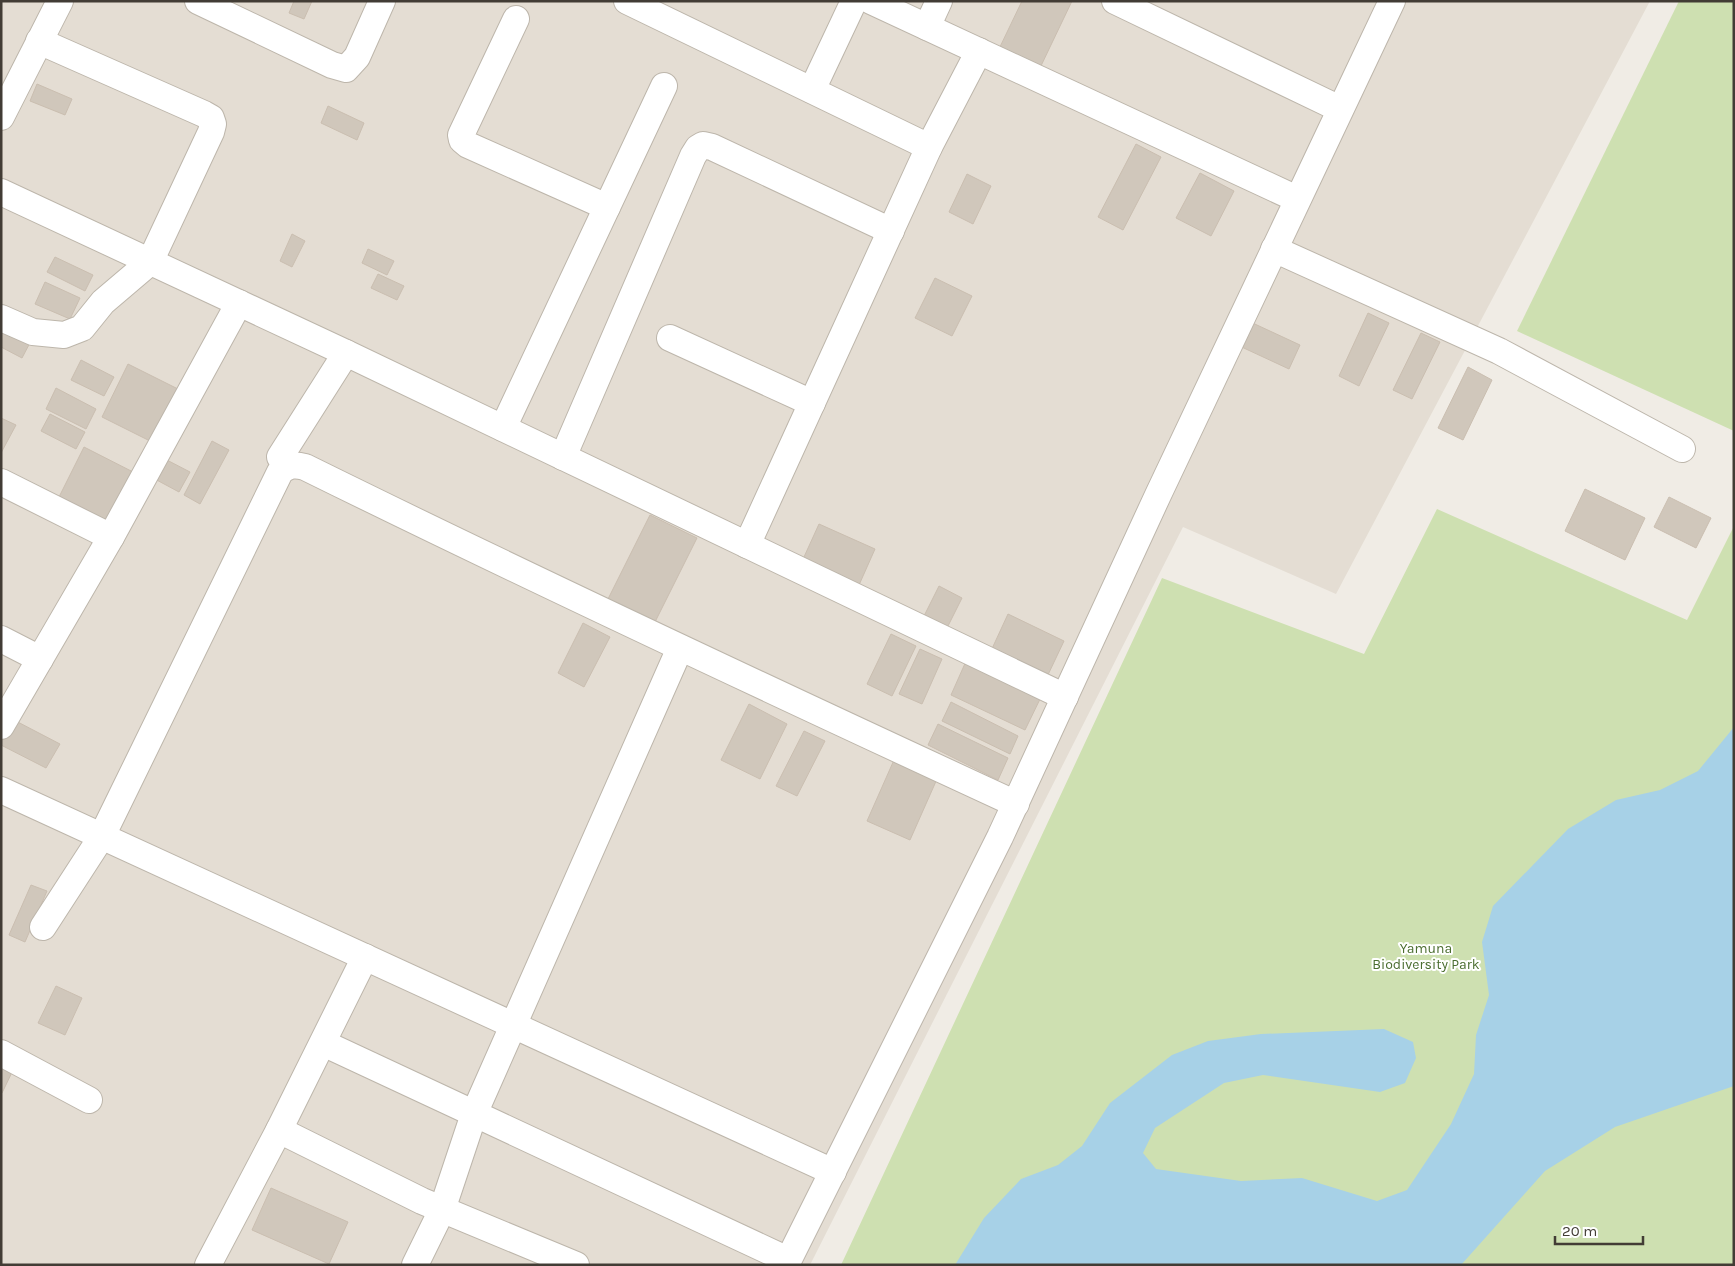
<svg xmlns="http://www.w3.org/2000/svg" width="1735" height="1266" font-family="Karla,sans-serif">
	<style>
		.residential { fill: #e4ddd3 }
		.green { fill: #cee0b1 }
		.water { fill: #a7d1e7 }
		.building { fill: #d0c7bb; stroke: #cabeb0 }
		.lines { fill: none; stroke-linecap: round; stroke-linejoin: round }
		.street-casing { stroke: #bdb6ab; stroke-width: 28 }
		.street { stroke: #fff; stroke-width: 26 }
		.labels { text-anchor: middle; stroke-width: 4; stroke-linejoin: round; paint-order: stroke }
		.park-label { font-size: 14px; fill: #4a6d2f; stroke: #fff }
	</style>
	<rect width="100%" height="100%" fill="#f0ece5"/>
	<polygon class="residential" points="1,1 1650,1 1336,594 1183,527 810,1265 1,1265"/>
	<g class="green">
		<polygon points="1679,1 1734,1 1734,431 1517,331"/>
		<polygon points="1437,509 1687,620 1734,526 1734,1265 841,1265 1162,578 1364,654"/>
	</g>
	<polygon class="water" points="1734,727 1734,1086 1615,1127 1545,1171 1461,1265 955,1265 984,1218 1021,1179 1058,1165 1082,1146 1110,1103 1172,1055 1208,1041 1261,1034 1384,1029 1413,1042 1416,1058 1405,1083 1380,1092 1263,1075 1224,1083 1155,1128 1143,1153 1156,1169 1241,1181 1302,1178 1377,1201 1407,1190 1451,1124 1474,1074 1476,1035 1489,995 1482,942 1493,906 1568,829 1616,800 1660,790 1698,771"/>
	<g class="building">
		<polygon points="294,1 312,1 304,19 289,13"/>
		<polygon points="1022,1 1072,1 1039,70 998,51"/>
		<polygon points="37,84 72,99 65,115 30,101"/>
		<polygon points="328,106 364,123 357,140 321,123"/>
		<polygon points="1136,144 1161,157 1123,230 1098,217"/>
		<polygon points="1200,173 1234,191 1211,236 1176,218"/>
		<polygon points="967,174 991,186 973,224 949,212"/>
		<polygon points="292,234 305,241 292,267 280,261"/>
		<polygon points="368,249 394,261 387,275 362,263"/>
		<polygon points="55,257 93,275 85,291 47,272"/>
		<polygon points="378,274 404,286 397,300 371,288"/>
		<polygon points="935,278 972,296 952,336 915,318"/>
		<polygon points="45,282 80,298 70,319 35,304"/>
		<polygon points="1368,313 1389,323 1359,386 1339,376"/>
		<polygon points="1244,319 1300,345 1289,369 1233,343"/>
		<polygon points="1,321 33,337 22,358 1,347"/>
		<polygon points="1421,333 1440,342 1412,399 1393,390"/>
		<polygon points="81,360 114,377 104,396 71,380"/>
		<polygon points="128,364 178,389 152,442 102,417"/>
		<polygon points="1468,367 1492,380 1463,440 1438,428"/>
		<polygon points="56,388 96,409 86,429 46,409"/>
		<polygon points="50,414 85,432 76,449 41,431"/>
		<polygon points="1,418 16,425 1,453"/>
		<polygon points="212,441 229,450 200,504 184,495"/>
		<polygon points="84,447 137,474 113,524 59,497"/>
		<polygon points="163,458 190,472 179,492 153,478"/>
		<polygon points="1585,489 1645,518 1625,560 1565,531"/>
		<polygon points="1669,497 1711,518 1696,548 1654,527"/>
		<polygon points="650,515 697,538 653,626 606,603"/>
		<polygon points="819,524 875,549 855,594 799,568"/>
		<polygon points="939,586 962,598 943,636 920,624"/>
		<polygon points="1008,614 1064,641 1046,679 990,653"/>
		<polygon points="583,623 610,637 584,687 558,673"/>
		<polygon points="891,634 916,646 892,696 867,684"/>
		<polygon points="920,649 942,659 922,704 899,694"/>
		<polygon points="967,659 1042,695 1025,730 951,695"/>
		<polygon points="951,702 1018,736 1010,754 942,721"/>
		<polygon points="749,704 787,724 760,779 721,760"/>
		<polygon points="12,719 60,744 46,768 1,745 1,740"/>
		<polygon points="938,724 1008,758 998,780 928,745"/>
		<polygon points="804,731 825,741 797,796 776,786"/>
		<polygon points="894,760 937,779 910,840 867,821"/>
		<polygon points="31,885 47,891 25,942 9,935"/>
		<polygon points="56,986 82,998 65,1035 38,1023"/>
		<polygon points="1,1059 15,1066 2,1093 1,1092"/>
		<polygon points="271,1188 348,1222 329,1264 252,1230"/>
	</g>
	<g class="lines">
		<g class="street-casing">
			<g id="street">
				<polyline points="198,1 332,65 346,69 357,57 382,1"/>
				<polyline points="627,1 929,147"/>
				<polyline points="871,1 1297,199"/>
				<polyline points="1115,1 1340,109"/>
				<polyline points="516,19 461,135 462,140 468,145 607,207"/>
				<polyline points="927,27 939,1"/>
				<polyline points="812,90 854,1"/>
				<polyline points="1,117 60,1"/>
				<polyline points="1,192 346,353 1065,697"/>
				<polyline points="1274,249 1499,351 1682,449"/>
				<polyline points="1,318 33,332 64,335 82,328 103,302 150,262 211,132 213,124 211,118 204,114 39,41"/>
				<polyline points="670,338 812,403"/>
				<polyline points="503,428 664,86"/>
				<polyline points="280,457 346,353"/>
				<polyline points="563,457 693,156 698,148 703,145 712,147 891,231"/>
				<polyline points="1,482 111,537"/>
				<polyline points="747,545 929,147 979,51"/>
				<polyline points="1,639 40,659"/>
				<polyline points="1,726 111,537 239,303"/>
				<polyline points="1,790 833,1172"/>
				<path d="M43,927L102,836L280,472C288,465 294,464 305,467C540,583 778,694 1016,804"/>
				<polyline points="323,1043 788,1260"/>
				<polyline points="1,1053 89,1100"/>
				<polyline points="279,1130 422,1201 576,1265"/>
				<polyline points="208,1265 279,1130 365,957"/>
				<polyline points="415,1265 442,1210 474,1114 680,648"/>
				<polyline points="786,1265 1000,837 1158,495 1392,1"/>
			</g>
		</g>
		<use href="#street" class="street"/>
	</g>
	<g class="labels">
		<g class="park-label">
			<text x="1426" y="953">Yamuna<tspan x="1426" dy="16">Biodiversity Park</tspan></text>
		</g>
	</g>
	<rect width="1735" height="1266" fill="none" stroke="#423c35" stroke-width="5"/>
	<path d="M1555 1236v8h88v-8" fill="none" stroke="#423c35" stroke-width="2.5"/>
	<text x="1562" y="1236" font-size="15" fill="#423c35" stroke="#ffffff" stroke-width="4" paint-order="stroke">20 m</text>
</svg>
